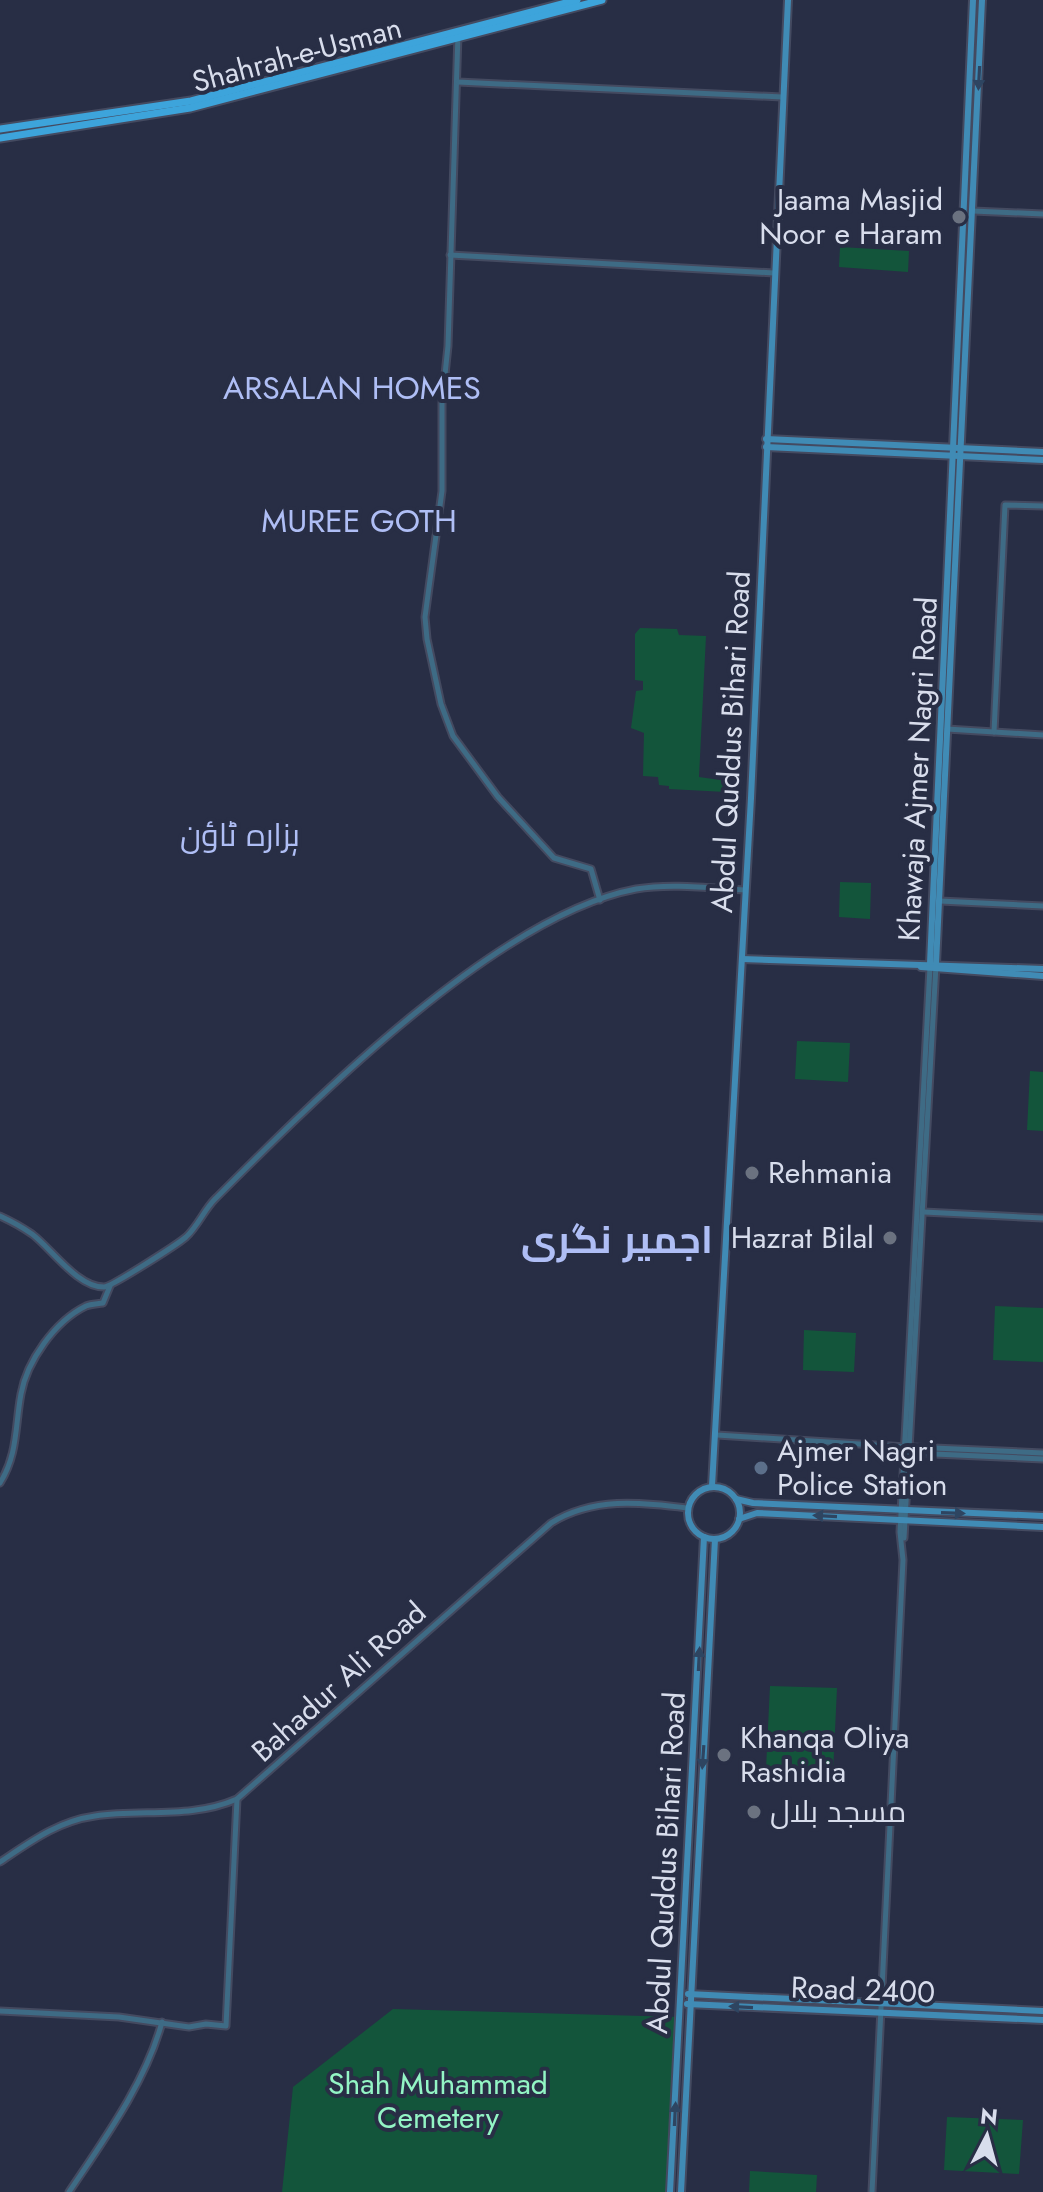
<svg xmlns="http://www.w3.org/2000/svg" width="1043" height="2192" font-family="Jost,Cairo,sans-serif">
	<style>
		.green { fill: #13553b }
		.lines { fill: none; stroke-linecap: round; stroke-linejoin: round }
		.tertiary-casing { stroke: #444a60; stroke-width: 9 }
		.secondary-casing { stroke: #444a60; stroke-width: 10 }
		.primary-casing { stroke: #444a60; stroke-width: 11 }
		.tertiary { stroke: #3e6b85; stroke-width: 5 }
		.secondary { stroke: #408bb5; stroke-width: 6 }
		.primary { stroke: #3da4db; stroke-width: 7 }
		.oneway { fill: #2e4561 }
		.worship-dot { fill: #6b7280; stroke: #282e45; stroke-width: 3 }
		.service-dot { fill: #5c6f8a; stroke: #282e45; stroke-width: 3 }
		.labels { text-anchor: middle; stroke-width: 8; stroke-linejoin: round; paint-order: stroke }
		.street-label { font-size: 30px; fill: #d8ddec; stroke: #282e45 }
		.poi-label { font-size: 30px; fill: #d8ddec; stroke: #282e45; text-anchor: start }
		.park-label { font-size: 30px; fill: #93f5c5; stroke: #282e45 }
		.neighbourhood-label { font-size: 32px; fill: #afbef5; stroke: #282e45 }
		.district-label { font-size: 38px; font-weight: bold; fill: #afbef5; stroke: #282e45 }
	</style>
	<rect width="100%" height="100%" fill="#282e45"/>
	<g class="green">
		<polygon points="840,247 909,251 908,272 839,267"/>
		<polygon points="640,628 677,629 679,635 706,636 699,777 727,781 726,792 669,789 669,786 659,785 658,777 643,776 644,733 631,728 636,691 643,690 643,681 635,680 635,634"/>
		<polygon points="840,882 871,883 870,919 839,917"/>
		<polygon points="797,1041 850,1043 848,1082 795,1079"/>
		<polygon points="1030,1071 1043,1072 1043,1131 1027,1130"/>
		<polygon points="995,1306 1043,1308 1043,1362 993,1360"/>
		<polygon points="804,1330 856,1333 854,1372 803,1370"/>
		<polygon points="770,1686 837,1688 833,1773 766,1769"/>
		<polygon points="393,2009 680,2017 671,2192 282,2192 293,2087"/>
		<polygon points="947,2117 1023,2120 1019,2174 944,2170"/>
		<polygon points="750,2171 817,2175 816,2192 749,2192"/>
	</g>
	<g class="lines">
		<g class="tertiary-casing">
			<g id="tertiary">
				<polyline points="458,34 448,346 442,403 442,491 425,617 427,639 441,704 453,736 498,797 554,858 591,869 600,900"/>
				<polyline points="458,82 782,97"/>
				<polyline points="973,211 1043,214"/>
				<polyline points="450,255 774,273"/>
				<polyline points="947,729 1043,735"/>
				<polyline points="994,732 1005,505 1043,506"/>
				<polyline points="940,901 1043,906"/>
				<polyline points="924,1212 1043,1218"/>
				<path d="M0,1216C11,1221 22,1227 32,1234C52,1249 77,1287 104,1287C111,1287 178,1244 186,1237C198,1226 204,1210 215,1199C314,1100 498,915 636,889C670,883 710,888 745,890"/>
				<polyline points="717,1435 906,1447"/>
				<polyline points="912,1447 1043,1453"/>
				<polyline points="912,1453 1043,1459"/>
				<path d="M0,1483C18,1454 15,1426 21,1394C27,1361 55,1321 86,1306C91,1304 97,1304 103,1303L110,1286"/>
				<polyline points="904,1538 936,965"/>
				<path d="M0,1862C30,1842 58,1821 95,1816C143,1809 191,1819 237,1799L551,1523C593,1497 640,1502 687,1508"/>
				<polyline points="0,2011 119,2017 189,2027 206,2024 226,2026 237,1799"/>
				<path d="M69,2192C103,2141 146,2082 162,2022"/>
				<polyline points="872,2192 903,1560 900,1532 930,967"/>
			</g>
		</g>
		<g class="secondary-casing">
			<g id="secondary">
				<polyline points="766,439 1043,452"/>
				<polyline points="766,447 1043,460"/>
				<polyline points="742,959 1043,969"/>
				<polyline points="930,964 973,0"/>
				<polyline points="936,964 982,0"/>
				<polyline points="921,967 1043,976"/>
				<polyline points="712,1486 751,798 788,0"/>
				<circle cx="714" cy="1513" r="26"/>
				<polyline points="736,1499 753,1503 1043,1516"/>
				<polyline points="739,1519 757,1513 1043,1527"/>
				<polyline points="688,1994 1043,2011"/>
				<polyline points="687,2004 1043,2020"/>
				<polyline points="670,2192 704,1537"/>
				<polyline points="681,2192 715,1539"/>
			</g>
		</g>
		<g class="primary-casing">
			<g id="primary">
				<polyline points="0,129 191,101 577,0"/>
				<polyline points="0,138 190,108 602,0"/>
			</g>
		</g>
		<use href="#tertiary" class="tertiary"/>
		<use href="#secondary" class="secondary"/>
		<use href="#primary" class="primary"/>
	</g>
	<defs><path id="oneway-solid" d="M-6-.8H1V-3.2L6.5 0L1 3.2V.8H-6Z" transform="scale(2)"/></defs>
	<g class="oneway">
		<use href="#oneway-solid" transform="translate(979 78) rotate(93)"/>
		<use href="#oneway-solid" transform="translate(953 1513) rotate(2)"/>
		<use href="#oneway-solid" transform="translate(825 1516) rotate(-177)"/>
		<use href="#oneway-solid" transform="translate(699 1659) rotate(-87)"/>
		<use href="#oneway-solid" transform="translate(703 1757) rotate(94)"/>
		<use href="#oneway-solid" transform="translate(741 2007) rotate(-177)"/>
		<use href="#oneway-solid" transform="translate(675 2114) rotate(-87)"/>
	</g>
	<g class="worship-dot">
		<circle cx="959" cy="217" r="8"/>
		<circle cx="752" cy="1173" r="8"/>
		<circle cx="890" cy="1238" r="8"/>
		<circle cx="724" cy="1755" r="8"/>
		<circle cx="754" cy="1812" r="8"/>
	</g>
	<circle class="service-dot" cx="761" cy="1468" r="8"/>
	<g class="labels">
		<g class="street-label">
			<text transform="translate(297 55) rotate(-15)" y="10">Shahrah-e-Usman</text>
			<text transform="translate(731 742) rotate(-87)" y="10">Abdul Quddus Bihari Road</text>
			<text transform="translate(918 769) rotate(-87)" y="10">Khawaja Ajmer Nagri Road</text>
			<text transform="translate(339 1682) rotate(-42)" y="10">Bahadur Ali Road</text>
			<text transform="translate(666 1863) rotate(-87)" y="10">Abdul Quddus Bihari Road</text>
			<text transform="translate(863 1990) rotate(2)" y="10">Road 2400</text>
		</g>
		<g class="poi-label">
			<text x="943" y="210" text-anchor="end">Jaama Masjid<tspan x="943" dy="34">Noor e Haram</tspan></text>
			<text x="768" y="1183">Rehmania</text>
			<text x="874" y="1248" text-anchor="end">Hazrat Bilal</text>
			<text x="777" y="1461">Ajmer Nagri<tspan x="777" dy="34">Police Station</tspan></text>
			<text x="740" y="1748">Khanqa Oliya<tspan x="740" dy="34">Rashidia</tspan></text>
			<text x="770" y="1822">مسجد بلال</text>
		</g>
		<g class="park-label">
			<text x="438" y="2094">Shah Muhammad<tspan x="438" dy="34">Cemetery</tspan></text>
		</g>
		<g class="neighbourhood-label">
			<text x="352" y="399">ARSALAN HOMES</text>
			<text x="359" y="532">MUREE GOTH</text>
			<text x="240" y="846">ہزارہ ٹاؤن</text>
		</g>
		<g class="district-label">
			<text x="617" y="1253">اجمیر نگری</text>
		</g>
	</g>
	<g transform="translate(987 2136) rotate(6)" stroke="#282e45" stroke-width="6" paint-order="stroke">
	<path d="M0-6L14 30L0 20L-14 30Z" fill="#d8ddec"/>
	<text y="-12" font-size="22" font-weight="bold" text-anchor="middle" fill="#d8ddec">N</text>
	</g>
</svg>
